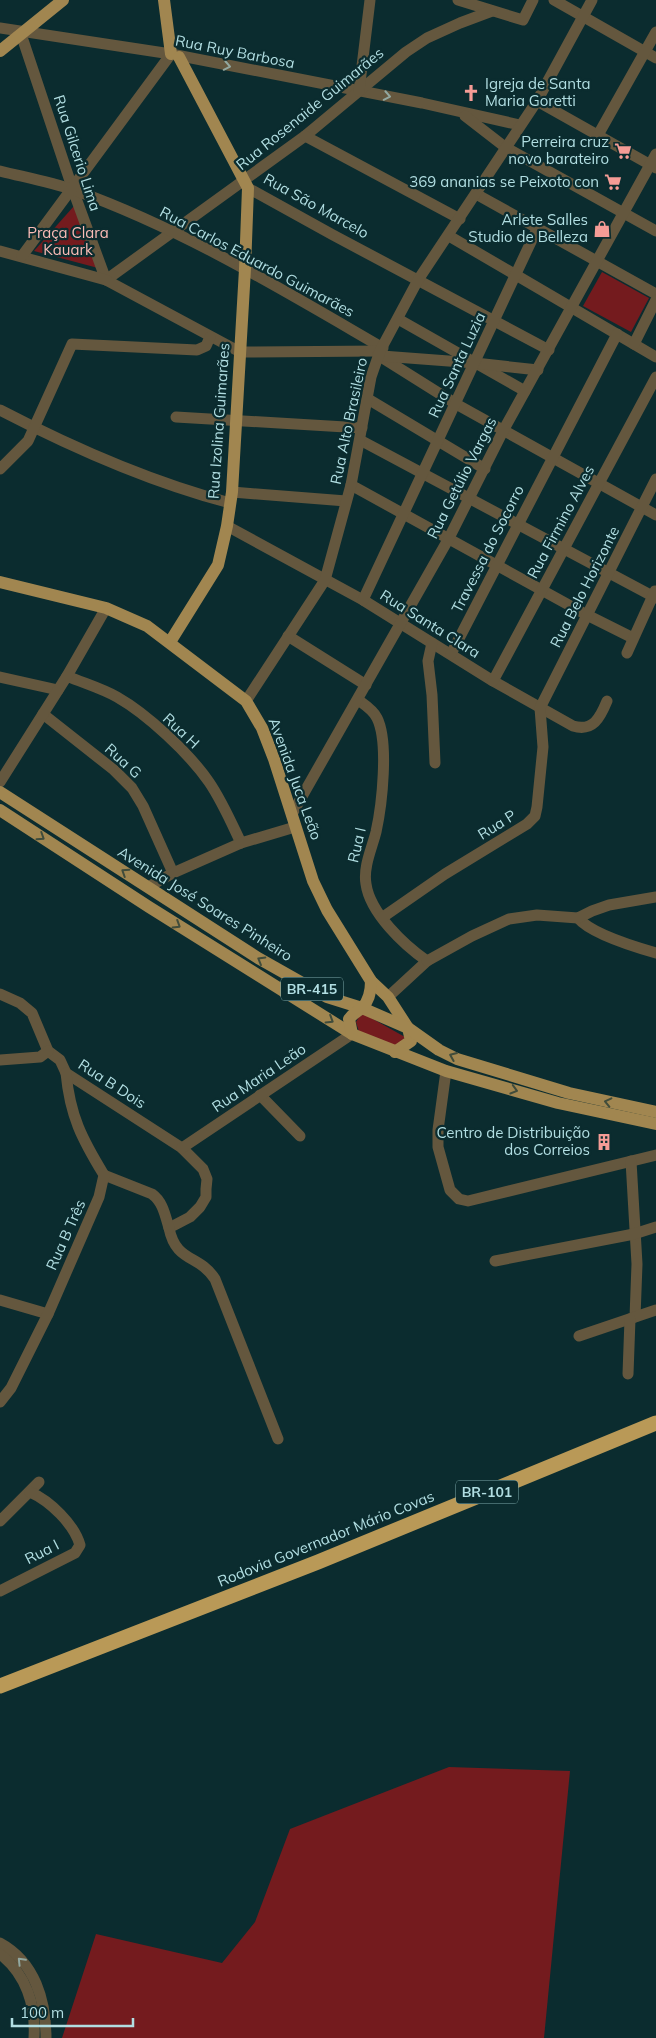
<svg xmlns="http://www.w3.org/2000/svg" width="656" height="2038" font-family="Mulish,sans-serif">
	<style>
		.green { fill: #741b1e }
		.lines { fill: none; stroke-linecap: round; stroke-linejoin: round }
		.minor { stroke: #64573e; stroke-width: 11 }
		.major { stroke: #a18650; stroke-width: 12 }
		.highway { stroke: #b99957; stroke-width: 15 }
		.oneway { stroke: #92a8a0 }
		.oneway2 { stroke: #404c3b }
		.labels { text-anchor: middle; stroke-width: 4.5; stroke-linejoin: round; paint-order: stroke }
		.shield { fill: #0b2c2f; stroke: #7fa9ac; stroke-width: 1 }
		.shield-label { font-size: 14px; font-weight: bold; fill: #b1dee2 }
		.street-label { font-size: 15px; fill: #b1dee2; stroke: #0b2c2f }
		.poi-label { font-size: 15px; fill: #b1dee2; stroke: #0b2c2f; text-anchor: end }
		.park-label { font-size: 15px; fill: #fabbb6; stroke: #0b2c2f }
	</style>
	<rect width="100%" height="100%" fill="#0b2c2f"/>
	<g class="green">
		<polygon points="74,206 98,268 34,251"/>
		<polygon points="602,272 649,298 631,332 583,306"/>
		<polygon points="364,1014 405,1037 398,1047 359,1032 356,1022 359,1017"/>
		<polygon points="449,1767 570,1771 544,2038 62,2038 96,1934 222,1963 255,1922 290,1829"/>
	</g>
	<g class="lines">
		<g class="minor">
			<polyline points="458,0 523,20 533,0"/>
			<polyline points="554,0 656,58"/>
			<polyline points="0,28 171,54 422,103 520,125"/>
			<polyline points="21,34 73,190 106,280 305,136 406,52 427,38 460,23 492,11"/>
			<polyline points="359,91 370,0"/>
			<polyline points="537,101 656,168"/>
			<polyline points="465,116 505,147 656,231"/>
			<polyline points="598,135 656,32"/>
			<polyline points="305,136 460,219"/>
			<path d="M0,171C24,177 50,182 74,190C183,229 283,290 383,348"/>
			<polyline points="248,188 333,235 549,350"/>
			<polyline points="476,194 656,294"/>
			<polyline points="449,236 656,357"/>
			<polyline points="0,251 106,280 240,352 380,351"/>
			<polyline points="22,256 171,54"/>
			<polyline points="398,319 525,391"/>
			<polyline points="634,344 656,300"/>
			<polyline points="378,355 456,404 656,515"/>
			<polyline points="382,356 475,363 538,370"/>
			<polyline points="368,399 485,469"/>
			<path d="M0,410C73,448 150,482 230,503"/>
			<polyline points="176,417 362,428"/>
			<polyline points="360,440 656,598"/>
			<polyline points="0,469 28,441 72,344 197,350 206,346 210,337"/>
			<polyline points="351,485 587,615 633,638"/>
			<polyline points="232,492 346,501"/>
			<path d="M227,526L363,600L493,681L573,726C593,732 600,718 607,701"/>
			<polyline points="363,600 537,229"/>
			<polyline points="288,636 366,685"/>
			<polyline points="432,643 428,661 432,695 435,763"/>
			<polyline points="627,653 655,591"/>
			<polyline points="451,654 617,334"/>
			<path d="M67,676C83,683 101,688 117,697C147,714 189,753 209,782C222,801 231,822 241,843"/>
			<polyline points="0,677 58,690"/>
			<polyline points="493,681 656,377"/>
			<path d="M358,700C365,705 373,710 377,718C389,742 382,805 376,832C372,848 363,867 366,884C370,913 404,945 427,961L388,997"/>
			<polyline points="246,701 325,580 351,485 371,377 380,351 418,280 537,101 592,0"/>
			<polyline points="43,714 114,770 132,788 143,806 173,873"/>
			<polyline points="0,782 67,676 106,608"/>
			<polyline points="292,814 449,538 503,431 656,154"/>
			<polyline points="148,887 173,873 241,843 295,827"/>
			<polyline points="383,917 445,874 527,824 535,816 537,807 543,747 540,708 656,479"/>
			<path d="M578,918C591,934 635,947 656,953"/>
			<polyline points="427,961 472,936 509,919 537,915 578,918 592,911 609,905 656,897"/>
			<path d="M0,994L20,1003L32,1013L48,1051L60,1060L66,1073L182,1148L203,1169L207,1179L206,1189V1197L200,1207L190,1217L169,1228C176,1263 199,1254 215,1279L278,1439"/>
			<polyline points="0,1060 40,1057 48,1051"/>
			<polyline points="446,1071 438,1130 438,1147 450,1190 459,1199 468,1201 656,1155"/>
			<polyline points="260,1095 300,1136"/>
			<polyline points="182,1148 352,1034"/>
			<polyline points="631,1161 637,1264 635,1317"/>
			<path d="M104,1175L152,1194C163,1202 165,1215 169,1228"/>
			<polyline points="495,1261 634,1234 656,1227"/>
			<polyline points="0,1300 48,1314"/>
			<polyline points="579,1336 656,1310"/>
			<polyline points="628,1374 630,1319"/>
			<path d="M0,1402L11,1388L48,1314L99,1197L104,1175C82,1139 70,1116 66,1073"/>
			<polyline points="0,1521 39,1482"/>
			<path d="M0,1591L75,1553L80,1545C74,1524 50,1501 30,1492"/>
			<path d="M0,1943C35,1962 46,2001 46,2038"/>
			<path d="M0,1954C26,1974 36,2005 34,2038"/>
		</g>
		<g class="major">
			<polyline points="164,0 171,54"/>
			<polyline points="0,51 63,0"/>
			<polyline points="0,582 106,608 147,626 246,701 262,728 274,759 313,881 327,910 371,981 388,997 408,1028 411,1041 395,1052"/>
			<polyline points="170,642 218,565 227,526 232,492 245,269 248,188 179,57"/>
			<polyline points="0,792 258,958 327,997 362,1008 408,1028 439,1050 457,1059 569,1093 656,1112"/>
			<polyline points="0,810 149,907 352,1034 446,1071 558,1103 656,1124"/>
			<path d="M352,1034L349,1019C353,1013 357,1012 362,1008C369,1001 371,990 371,981"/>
		</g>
		<polyline class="highway" points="0,1686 318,1562 656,1423"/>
	</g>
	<defs><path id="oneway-chevron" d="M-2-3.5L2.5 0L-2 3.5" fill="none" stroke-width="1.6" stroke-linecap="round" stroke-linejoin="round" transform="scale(1.25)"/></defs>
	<g class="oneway">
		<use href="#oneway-chevron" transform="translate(227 66) rotate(11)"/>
		<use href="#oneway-chevron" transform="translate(387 96) rotate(11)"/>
		<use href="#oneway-chevron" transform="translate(21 1961) rotate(-134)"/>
	</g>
	<g class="oneway2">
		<use href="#oneway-chevron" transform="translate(41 837) rotate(33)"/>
		<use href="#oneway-chevron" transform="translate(125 872) rotate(-147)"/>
		<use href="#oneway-chevron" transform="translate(177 925) rotate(32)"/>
		<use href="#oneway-chevron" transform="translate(261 960) rotate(-150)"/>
		<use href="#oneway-chevron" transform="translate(330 1020) rotate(32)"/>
		<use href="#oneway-chevron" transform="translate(453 1056) rotate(-157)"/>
		<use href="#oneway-chevron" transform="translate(514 1090) rotate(16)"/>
		<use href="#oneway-chevron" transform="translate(608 1102) rotate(-167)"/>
	</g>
	<defs>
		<g id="church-bare" transform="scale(1.35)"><path d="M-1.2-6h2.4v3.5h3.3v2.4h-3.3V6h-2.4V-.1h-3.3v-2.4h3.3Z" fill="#f59c96" stroke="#0b2c2f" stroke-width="2.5" paint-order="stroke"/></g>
		<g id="supermarket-bare" transform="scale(1.35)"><path d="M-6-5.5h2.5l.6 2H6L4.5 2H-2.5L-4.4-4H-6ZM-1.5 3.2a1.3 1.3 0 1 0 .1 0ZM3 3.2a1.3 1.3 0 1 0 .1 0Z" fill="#f59c96" stroke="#0b2c2f" stroke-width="2.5" paint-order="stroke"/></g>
		<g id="shop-bare" transform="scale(1.35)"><path d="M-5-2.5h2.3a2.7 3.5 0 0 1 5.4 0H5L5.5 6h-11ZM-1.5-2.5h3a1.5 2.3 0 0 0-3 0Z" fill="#f59c96" stroke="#0b2c2f" stroke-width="2.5" paint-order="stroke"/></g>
		<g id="building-bare" transform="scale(1.35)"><path d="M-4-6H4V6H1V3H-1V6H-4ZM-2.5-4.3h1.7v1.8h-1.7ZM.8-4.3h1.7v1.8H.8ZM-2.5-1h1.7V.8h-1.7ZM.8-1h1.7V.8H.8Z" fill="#f59c96" stroke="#0b2c2f" stroke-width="2.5" paint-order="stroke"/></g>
	</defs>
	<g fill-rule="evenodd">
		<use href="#church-bare" x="471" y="93"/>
		<use href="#supermarket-bare" x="623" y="151"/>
		<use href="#supermarket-bare" x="613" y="182"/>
		<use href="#shop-bare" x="602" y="229"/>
		<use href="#building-bare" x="604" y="1142"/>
	</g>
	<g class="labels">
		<g class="shield">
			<rect x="281" y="977.5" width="62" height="23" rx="4"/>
			<rect x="456" y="1480.5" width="62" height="23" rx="4"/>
		</g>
		<g class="shield-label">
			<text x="312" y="994">BR-415</text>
			<text x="487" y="1497">BR-101</text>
		</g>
		<g class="street-label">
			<text transform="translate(235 52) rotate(11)" y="5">Rua Ruy Barbosa</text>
			<text transform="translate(310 109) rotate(-39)" y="5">Rua Rosenaide Guimarães</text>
			<text transform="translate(77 153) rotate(72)" y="5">Rua Gilcerio Lima</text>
			<text transform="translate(316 206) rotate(29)" y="5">Rua São Marcelo</text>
			<text transform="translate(257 262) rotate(28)" y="5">Rua Carlos Eduardo Guimarães</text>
			<text transform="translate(457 365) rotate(-65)" y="5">Rua Santa Luzia</text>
			<text transform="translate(219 421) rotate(-86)" y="5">Rua Izolina Guimarães</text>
			<text transform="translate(349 421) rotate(-78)" y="5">Rua Alto Brasileiro</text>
			<text transform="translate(462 478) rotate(-63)" y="5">Rua Getúlio Vargas</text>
			<text transform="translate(561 522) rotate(-62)" y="5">Rua Firmino Alves</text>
			<text transform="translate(488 549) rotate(-63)" y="5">Travessa do Socorro</text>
			<text transform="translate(585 587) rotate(-63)" y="5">Rua Belo Horizonte</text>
			<text transform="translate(430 624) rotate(32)" y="5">Rua Santa Clara</text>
			<text transform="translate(181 731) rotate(43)" y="5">Rua H</text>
			<text transform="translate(123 761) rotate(42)" y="5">Rua G</text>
			<text transform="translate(295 779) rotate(70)" y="5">Avenida Juca Leão</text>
			<text transform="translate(497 825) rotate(-32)" y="5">Rua P</text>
			<text transform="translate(357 845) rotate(-77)" y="5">Rua I</text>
			<text transform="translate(205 904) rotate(32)" y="5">Avenida José Soares Pinheiro</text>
			<text transform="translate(259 1078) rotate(-34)" y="5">Rua Maria Leão</text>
			<text transform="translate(112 1084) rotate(33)" y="5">Rua B Dois</text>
			<text transform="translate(66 1235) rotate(-66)" y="5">Rua B Três</text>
			<text transform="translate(326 1539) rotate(-22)" y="5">Rodovia Governador Mário Covas</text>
			<text transform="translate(42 1552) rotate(-27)" y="5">Rua I</text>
		</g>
		<g class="poi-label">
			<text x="485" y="89" text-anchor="start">Igreja de Santa<tspan x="485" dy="17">Maria Goretti</tspan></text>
			<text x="609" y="147">Perreira cruz<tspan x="609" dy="17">novo barateiro</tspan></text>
			<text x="599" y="187">369 ananias se Peixoto con</text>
			<text x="588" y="225">Arlete Salles<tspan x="588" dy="17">Studio de Belleza</tspan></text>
			<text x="590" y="1138">Centro de Distribuição<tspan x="590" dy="17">dos Correios</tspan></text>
		</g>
		<g class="park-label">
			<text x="68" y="238">Praça Clara<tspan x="68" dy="17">Kauark</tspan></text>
		</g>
	</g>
	<path d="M12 2018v8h121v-8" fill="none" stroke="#b1dee2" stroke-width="2.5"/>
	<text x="20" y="2018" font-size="15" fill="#b1dee2" stroke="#0b2c2f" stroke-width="4" paint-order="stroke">100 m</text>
</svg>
